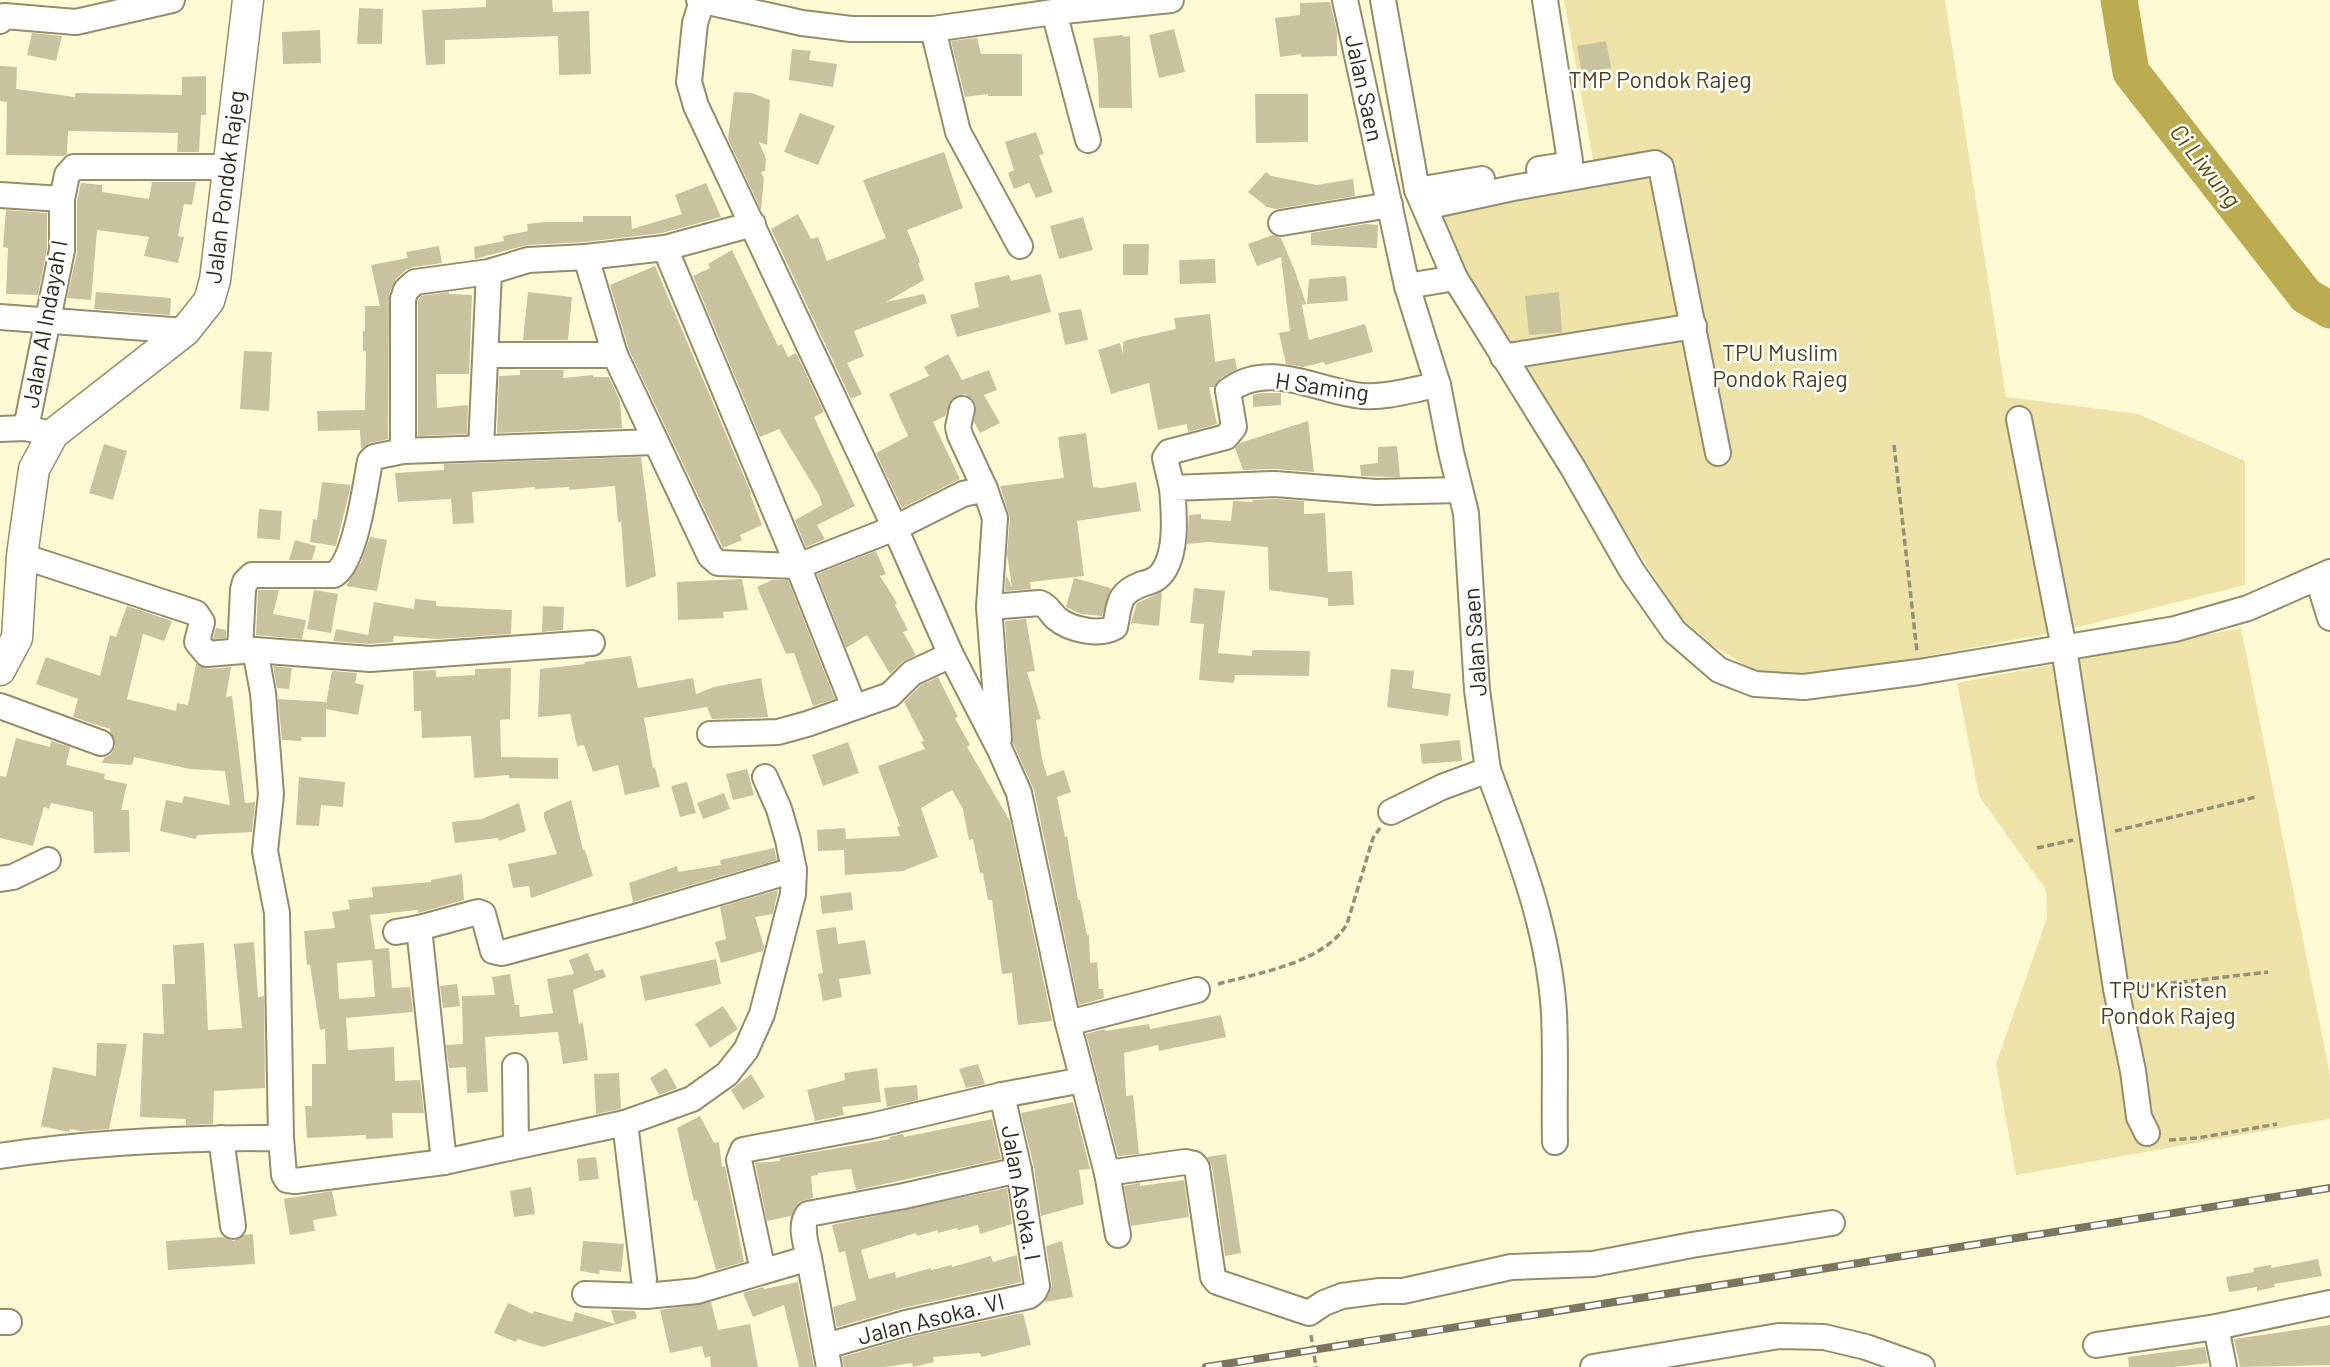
<svg xmlns="http://www.w3.org/2000/svg" width="2330" height="1367" font-family="Barlow,sans-serif">
	<style>
		.green { fill: #ede3a9 }
		.lines { fill: none; stroke-linecap: round; stroke-linejoin: round }
		.river { stroke: #bcac51; stroke-width: 37 }
		.building { fill: #c8c29f; fill-rule: evenodd }
		.minor-casing { stroke: #938d6c; stroke-width: 28 }
		.major-casing { stroke: #938d6c; stroke-width: 33 }
		.path { stroke: #959077; stroke-width: 3.5; stroke-dasharray: 7 3.5; stroke-linecap: butt }
		.minor { stroke: #fff; stroke-width: 24 }
		.major { stroke: #fff; stroke-width: 30 }
		.rail-casing { stroke: #7a7660; stroke-width: 8 }
		.rail { stroke: #fff; stroke-width: 5; stroke-dasharray: 16; stroke-linecap: butt }
		.labels { text-anchor: middle; stroke-width: 5; stroke-linejoin: round; paint-order: stroke }
		.park-label { font-size: 23px; fill: #49421b; stroke: #fff }
		.street-label { font-size: 23px; fill: #2e2b1d; stroke: #fff }
		.water-label { font-size: 24px; font-style: italic; fill: #584d00; stroke: #fff }
	</style>
	<rect width="100%" height="100%" fill="#fff9d4"/>
	<g class="green">
		<polygon points="1564,0 1945,0 2006,397 2138,414 2245,461 2245,585 2066,630 1801,680 1763,676 1715,647 1678,615 1477,294 1428,195 1595,170"/>
		<polygon points="2241,628 2330,1075 2330,1119 2016,1175 1996,1064 2047,918 2046,890 1979,796 1957,683"/>
	</g>
	<g class="lines">
		<polyline class="river" points="2119,0 2131,72 2306,296 2330,310"/>
	</g>
	<g class="building">
		<polygon points="486,0 552,0 553,12 589,11 591,74 559,75 558,36 445,40 445,64 426,65 422,10 486,7"/>
		<polygon points="1330,2 1337,32 1337,56 1301,57 1301,54 1280,57 1275,18 1300,15 1300,3"/>
		<polygon points="359,8 383,9 382,44 357,44"/>
		<polygon points="1174,29 1185,72 1159,78 1149,35"/>
		<polygon points="320,30 321,63 283,64 282,32"/>
		<polygon points="32,33 62,36 56,61 27,55"/>
		<polygon points="1123,35 1123,37 1130,36 1132,108 1099,108 1098,75 1093,38"/>
		<polygon points="977,38 981,54 1022,54 1022,96 988,96 988,94 965,97 951,41"/>
		<polygon points="1606,41 1611,68 1582,74 1577,46"/>
		<polygon points="792,49 811,51 809,60 837,64 833,87 789,80"/>
		<polygon points="0,66 17,67 16,89 75,97 75,93 182,95 182,77 206,76 206,115 201,115 199,152 177,152 178,133 68,131 67,154 64,156 6,155 7,102 0,101"/>
		<polygon points="734,92 752,93 770,100 767,145 759,142 766,159 765,171 761,172 764,178 761,210 728,139"/>
		<polygon points="1255,94 1308,94 1308,142 1256,143"/>
		<polygon points="800,113 835,126 818,165 784,152"/>
		<polygon points="1036,132 1044,154 1039,155 1053,192 1036,198 1029,183 1014,189 1008,173 1014,170 1005,142"/>
		<polygon points="944,152 963,208 907,230 920,262 918,263 924,280 886,302 924,294 927,303 854,331 864,356 847,363 862,394 851,399 771,229 798,214 811,239 818,237 827,261 886,238 863,180"/>
		<polygon points="1266,172 1271,176 1317,185 1353,179 1355,196 1276,209 1267,207 1248,192"/>
		<polygon points="152,182 196,182 192,205 184,204 178,236 184,237 178,263 144,256 149,237 97,230 91,300 67,298 77,253 77,201 81,183 102,185 102,192 149,199"/>
		<polygon points="706,183 721,217 662,233 585,242 527,245 475,259 474,247 504,241 503,236 528,231 527,224 545,222 583,222 583,216 631,216 632,229 682,214 675,195"/>
		<polygon points="6,210 47,213 47,249 38,295 6,294 8,248 3,247"/>
		<polygon points="1083,217 1093,250 1059,259 1050,226"/>
		<polygon points="1366,224 1378,225 1377,248 1311,245 1311,233"/>
		<polygon points="1273,235 1281,238 1295,271 1306,304 1302,305 1309,340 1365,324 1373,352 1325,365 1324,362 1303,367 1286,364 1279,333 1290,331 1281,257 1257,266 1248,244"/>
		<polygon points="1123,244 1149,244 1148,275 1123,275"/>
		<polygon points="439,246 442,263 413,267 406,270 396,279 389,294 388,439 370,443 361,449 360,430 318,431 317,411 365,410 366,351 363,351 363,331 365,331 365,306 380,306 371,265 408,258 406,252"/>
		<polygon points="732,250 778,346 782,344 788,357 796,353 824,412 814,417 855,506 817,525 825,539 806,547 795,520 822,505 819,495 779,429 760,437 693,276 710,268 708,264"/>
		<polygon points="1215,259 1216,283 1180,284 1179,260"/>
		<polygon points="655,266 751,493 750,494 762,525 740,535 742,540 723,548 629,350 610,285"/>
		<polygon points="1041,274 1051,312 957,337 950,315 979,307 974,283 1009,275 1011,281"/>
		<polygon points="1346,276 1348,301 1307,304 1309,279"/>
		<polygon points="96,292 171,298 170,315 94,309"/>
		<polygon points="449,292 449,294 472,295 469,374 436,374 437,408 468,405 467,434 418,436 418,301 421,296"/>
		<polygon points="528,292 572,297 568,340 523,340"/>
		<polygon points="1559,292 1562,332 1529,335 1525,296"/>
		<polygon points="1081,309 1088,340 1065,345 1058,313"/>
		<polygon points="1210,314 1215,362 1235,358 1237,369 1221,378 1214,387 1209,387 1217,424 1188,432 1187,424 1158,430 1149,383 1111,394 1098,350 1120,343 1123,354 1123,342 1127,340 1176,329 1174,318"/>
		<polygon points="244,351 272,352 269,411 240,409"/>
		<polygon points="948,354 962,380 989,370 997,390 984,395 1000,423 980,433 974,422 976,405 972,399 965,394 952,399 945,416 933,422 960,479 902,508 876,453 908,436 889,394 929,376 924,367"/>
		<polygon points="520,370 564,370 563,378 593,375 593,377 609,377 620,401 622,428 497,433 499,376 520,375"/>
		<polygon points="1262,393 1281,393 1281,405 1253,407 1253,395"/>
		<polygon points="1308,421 1314,472 1276,469 1243,470 1235,448 1240,443"/>
		<polygon points="1086,433 1093,487 1102,488 1136,482 1141,511 1077,521 1084,576 1030,582 1031,589 1005,591 1006,575 1012,587 1007,554 1010,518 1000,486 1064,478 1058,437"/>
		<polygon points="104,444 127,451 113,500 89,493"/>
		<polygon points="1397,446 1400,477 1361,476 1360,465 1378,463 1378,447"/>
		<polygon points="641,457 656,576 626,588 621,522 618,522 615,486 569,490 569,487 535,489 535,487 472,492 474,523 453,524 451,499 398,502 395,473 444,470 444,464"/>
		<polygon points="322,482 351,485 336,546 310,542 313,519 317,520"/>
		<polygon points="1275,499 1304,501 1304,514 1325,513 1328,572 1352,571 1354,605 1328,606 1328,598 1269,590 1268,547 1208,542 1187,544 1189,515 1201,514 1201,519 1231,521 1233,501 1253,502 1252,500"/>
		<polygon points="259,509 282,511 280,540 257,538"/>
		<polygon points="370,537 387,540 377,591 346,586 361,562"/>
		<polygon points="295,540 316,546 312,560 289,560"/>
		<polygon points="876,551 886,574 880,576 897,603 895,605 908,630 903,632 916,655 902,662 890,674 867,635 846,648 817,574"/>
		<polygon points="1074,578 1111,588 1102,616 1081,614 1066,607"/>
		<polygon points="742,579 748,610 723,612 724,618 678,620 677,582"/>
		<polygon points="772,580 788,580 835,699 813,706 794,653 786,654 757,587"/>
		<polygon points="1194,588 1225,591 1218,653 1252,656 1252,650 1310,651 1309,676 1235,675 1234,683 1199,680 1204,624 1190,623"/>
		<polygon points="258,590 279,590 273,614 306,620 302,639 256,635"/>
		<polygon points="314,590 338,594 331,633 307,629"/>
		<polygon points="1162,592 1159,626 1131,623 1137,603"/>
		<polygon points="415,599 436,601 436,606 512,610 511,634 438,639 394,636 393,642 370,644 333,641 336,629 368,635 374,602 414,609"/>
		<polygon points="127,606 172,621 164,641 143,634 127,699 176,711 177,703 188,705 196,664 208,669 231,667 226,697 232,696 245,803 255,802 252,832 197,835 196,839 160,831 166,800 182,803 184,796 230,805 225,771 190,769 134,757 132,765 102,763 104,758 111,754 115,747 115,740 110,731 110,729 73,717 78,699 36,684 46,657 100,676 110,635 116,637"/>
		<polygon points="543,606 564,607 563,630 542,632"/>
		<polygon points="1026,619 1035,671 1027,672 1041,719 1036,720 1042,759 1047,776 1064,770 1071,792 1057,797 1065,837 1067,836 1078,900 1080,900 1087,935 1089,935 1090,963 1097,962 1099,989 1103,989 1104,998 1079,1005 1034,790 1013,743 1005,621"/>
		<polygon points="216,628 226,630 226,638 213,639"/>
		<polygon points="631,656 638,688 693,678 696,694 714,687 761,678 768,717 712,719 707,707 644,718 653,768 655,767 660,787 625,795 618,765 593,772 584,745 577,746 570,714 538,717 540,669 585,664 584,662"/>
		<polygon points="273,666 292,668 289,689 277,688"/>
		<polygon points="511,668 510,719 500,720 501,757 558,758 558,779 509,778 509,775 474,778 471,736 422,738 421,711 414,711 413,671 436,670 436,677 475,675 475,669"/>
		<polygon points="1391,669 1414,671 1412,688 1451,694 1448,716 1387,707"/>
		<polygon points="332,671 357,673 355,683 364,685 358,715 326,709 326,737 301,737 302,741 282,740 278,699 326,702 326,704"/>
		<polygon points="938,677 958,717 955,718 970,745 967,747 1010,821 1052,1021 1018,1025 1012,973 1002,974 992,900 988,900 983,873 980,873 973,839 969,840 963,809 952,790 921,808 938,857 903,871 845,875 844,850 818,851 817,830 845,828 846,839 900,836 897,827 900,826 878,766 925,749 921,742 924,741 904,702 921,685"/>
		<polygon points="16,738 50,747 51,741 70,747 66,765 105,774 104,779 127,784 121,810 129,810 130,852 94,853 93,812 51,803 49,809 44,807 33,846 0,838 0,776 6,777"/>
		<polygon points="1460,740 1462,761 1422,764 1420,744"/>
		<polygon points="848,742 859,773 823,786 812,755"/>
		<polygon points="747,769 754,795 733,800 726,774"/>
		<polygon points="299,777 345,782 343,807 321,805 319,826 296,825"/>
		<polygon points="687,782 696,813 680,817 671,786"/>
		<polygon points="724,793 730,809 703,819 697,803"/>
		<polygon points="571,800 583,850 585,850 593,876 531,898 529,886 513,888 508,864 557,854 544,818 544,812"/>
		<polygon points="519,803 526,831 499,841 498,838 455,843 452,822 482,819"/>
		<polygon points="774,848 777,860 633,902 629,883 677,866 678,872 721,865 720,860"/>
		<path d="M462,874L464,900L418,913V910L370,915L375,949L389,948L392,988L410,987L413,1012L346,1018L348,1050L394,1047L395,1081L420,1080L424,1113H392L393,1138L366,1139V1135L307,1138L305,1106H312V1064H326L325,1029L320,1030L310,965H307L304,931L335,928L332,912L350,909L348,900L373,897L372,887L431,882V880ZM372,960L375,997L339,999L337,963Z"/>
		<polygon points="778,890 773,914 755,917 764,947 763,951 721,963 715,942 726,939 720,907"/>
		<polygon points="851,892 853,910 822,914 820,896"/>
		<polygon points="836,927 838,944 865,940 871,974 839,979 842,997 823,1001 818,974 823,973 816,930"/>
		<polygon points="254,942 258,997 264,996 265,1088 214,1091 213,1124 186,1125 186,1119 140,1117 143,1033 164,1034 162,984 175,984 173,945 204,943 208,1030 242,1028 234,944"/>
		<polygon points="588,953 595,971 603,969 606,977 573,990 579,1024 583,1023 588,1060 563,1064 558,1032 485,1037 488,1092 467,1093 466,1067 449,1068 446,1045 463,1044 462,996 495,995 492,977 510,974 515,1005 519,1005 520,1017 553,1013 547,979 574,974 569,960"/>
		<polygon points="716,959 721,984 645,1001 640,976"/>
		<polygon points="457,984 460,1006 443,1008 440,986"/>
		<polygon points="723,1006 738,1029 710,1048 695,1024"/>
		<polygon points="1221,1015 1226,1037 1159,1051 1158,1045 1124,1053 1126,1096 1133,1095 1139,1154 1118,1156 1086,1034 1105,1029 1105,1031 1149,1024 1150,1029"/>
		<polygon points="97,1043 127,1044 109,1129 82,1131 70,1129 69,1132 41,1126 53,1067 96,1076"/>
		<polygon points="978,1064 985,1084 966,1088 959,1069"/>
		<polygon points="666,1068 677,1088 659,1095 650,1078"/>
		<polygon points="877,1068 881,1102 842,1107 844,1115 815,1121 807,1090 845,1080 844,1073"/>
		<polygon points="619,1073 621,1109 596,1114 594,1074"/>
		<polygon points="751,1074 765,1097 743,1110 731,1090"/>
		<polygon points="917,1085 918,1100 887,1107 884,1088"/>
		<polygon points="1073,1102 1090,1169 1079,1170 1084,1204 1041,1216 1034,1167 1021,1113"/>
		<polygon points="700,1116 714,1143 719,1142 722,1167 725,1166 744,1262 716,1270 697,1200 694,1201 677,1128"/>
		<polygon points="992,1119 1001,1159 856,1190 851,1169 818,1173 818,1175 811,1176 813,1198 799,1202 791,1216 767,1221 755,1163 780,1161 780,1158 890,1139 889,1137 903,1134 904,1137"/>
		<polygon points="1226,1154 1241,1253 1225,1256 1212,1166 1207,1157"/>
		<polygon points="596,1157 599,1179 579,1181 577,1159"/>
		<polygon points="1184,1180 1189,1217 1131,1226 1124,1186 1140,1183 1140,1186"/>
		<polygon points="531,1187 535,1214 514,1217 510,1191"/>
		<polygon points="1007,1188 1012,1224 980,1234 978,1225 958,1230 957,1228 938,1233 938,1230 917,1236 916,1233 861,1250 869,1279 895,1272 896,1278 931,1268 931,1270 952,1265 952,1267 991,1256 993,1262 1017,1255 1021,1282 903,1308 837,1327 833,1307 856,1300 845,1251 839,1253 832,1225"/>
		<polygon points="332,1191 337,1216 313,1220 315,1231 290,1235 284,1199"/>
		<polygon points="253,1234 255,1264 168,1270 166,1241 223,1237 234,1241 244,1235"/>
		<polygon points="583,1241 624,1244 621,1272 600,1270 599,1274 580,1271"/>
		<polygon points="1062,1241 1073,1297 1045,1302 1052,1285 1046,1246"/>
		<polygon points="2318,1259 2322,1276 2274,1284 2275,1287 2257,1291 2257,1287 2229,1292 2226,1277 2254,1272 2253,1268 2271,1265 2271,1268"/>
		<polygon points="798,1282 814,1367 799,1367 784,1305 753,1317 743,1293 763,1287 764,1289"/>
		<polygon points="711,1302 718,1330 750,1324 758,1367 711,1367 710,1356 705,1358 702,1346 670,1353 660,1310"/>
		<polygon points="508,1303 533,1314 534,1311 572,1322 575,1312 615,1324 611,1310 635,1311 637,1318 543,1347 517,1339 516,1342 494,1333"/>
		<polygon points="1023,1313 1031,1345 981,1357 980,1353 933,1357 934,1362 913,1367 912,1363 884,1367 844,1367 842,1357 910,1337"/>
		<polygon points="2330,1325 2330,1365 2240,1367 2234,1339"/>
		<polygon points="2205,1347 2208,1363 2174,1367 2129,1367 2128,1357"/>
	</g>
	<g class="lines">
		<g class="minor-casing">
			<g id="minor">
				<polyline points="699,0 802,23 851,29 933,29 1054,12 1171,0"/>
				<polyline points="1345,0 1407,286 1438,385 1451,452 1466,513 1477,690 1488,770 1442,787 1391,812"/>
				<polyline points="1383,0 1417,190 1455,278 1573,468 1632,571 1674,631 1719,670 1755,684 1804,687 1919,672 2175,629 2248,608 2330,572"/>
				<polyline points="702,1 695,23 689,82 696,106 895,528 951,655 1000,750 1019,793 1068,1023 1107,1173 1185,1162 1194,1164 1197,1168 1213,1277 1217,1282 1309,1313 1324,1303 1342,1296 1380,1291 1403,1291 1511,1267 1593,1264 1692,1245 1832,1223"/>
				<polyline points="1054,12 1088,140"/>
				<polyline points="0,21 4,16 76,22 172,0"/>
				<polyline points="933,29 958,132 1020,246"/>
				<polyline points="1539,169 1565,165 1570,161 1545,0"/>
				<polyline points="1417,190 1482,179"/>
				<polyline points="0,195 62,199"/>
				<polyline points="1425,207 1513,188 1655,163 1661,167 1718,453"/>
				<polyline points="1281,223 1390,205"/>
				<polyline points="665,248 798,566 854,707"/>
				<polyline points="586,257 665,248 753,224"/>
				<polyline points="1407,286 1455,278"/>
				<polyline points="0,317 185,331"/>
				<polyline points="486,355 615,355"/>
				<polyline points="1503,357 1694,326"/>
				<polyline points="962,409 958,427 960,435 985,489"/>
				<polyline points="2019,419 2064,648 2116,989 2133,1071 2139,1117 2147,1133"/>
				<polyline points="26,428 62,250 62,199 67,175 74,167 228,167"/>
				<polyline points="0,429 26,428 42,432"/>
				<polyline points="481,448 489,272"/>
				<polyline points="403,451 403,299 406,290 415,282 489,272 528,260 586,257 615,355 710,556 718,563 798,566 895,528 963,494 985,489 995,518 989,607 999,739"/>
				<path d="M1172,488L1165,458L1169,452L1226,437L1234,427L1228,391C1269,359 1319,392 1363,396C1387,398 1414,389 1438,385"/>
				<polyline points="22,556 196,613 202,622 197,642 207,654 255,650 370,659 592,643"/>
				<polyline points="2318,579 2330,618"/>
				<path d="M989,607L1040,603C1048,606 1050,612 1056,618C1070,630 1100,636 1115,627C1120,603 1117,594 1142,584C1146,583 1153,581 1157,578C1179,560 1174,512 1172,488L1275,484L1376,492L1460,490"/>
				<polyline points="255,650 263,693 271,794 265,851 277,913 281,1138"/>
				<path d="M240,651L243,590L245,582L252,575H334C356,561 365,487 370,461L374,457L403,451L655,442"/>
				<polyline points="0,706 101,743"/>
				<polyline points="710,734 778,732 807,724 890,695 912,673 951,655"/>
				<path d="M1488,770C1517,848 1549,928 1554,1013C1556,1055 1554,1099 1555,1142"/>
				<polyline points="0,879 13,877 48,860"/>
				<polyline points="419,928 444,1162"/>
				<polyline points="396,932 419,928 478,912 483,914 493,951 502,953 635,917 794,870"/>
				<polyline points="1068,1023 1197,990"/>
				<polyline points="515,1066 516,1145"/>
				<polyline points="625,1123 644,1279"/>
				<polyline points="221,1138 233,1226"/>
				<path d="M0,1156C91,1142 189,1138 281,1138L284,1175L287,1180L295,1181L444,1162L625,1123L692,1099L727,1074L746,1050L762,1014L793,894L794,870L788,840L779,809L765,777"/>
				<polyline points="1107,1173 1118,1235"/>
				<polyline points="809,1258 829,1367"/>
				<polyline points="763,1271 739,1160 743,1150 871,1126 1002,1095 1083,1080"/>
				<path d="M585,1294L646,1296L697,1291L809,1258C806,1244 799,1225 808,1214L904,1196L1019,1170"/>
				<polyline points="0,1322 9,1322"/>
				<polyline points="2216,1327 2224,1367"/>
				<polyline points="2096,1345 2216,1327 2330,1303"/>
				<polyline points="826,1346 906,1323 1029,1296 1034,1292 1037,1286 1019,1170 1002,1095"/>
				<polyline points="1593,1367 1779,1336 1824,1337 1866,1347 1922,1367"/>
			</g>
		</g>
		<g class="major-casing">
			<polyline id="major" points="0,670 17,638 22,556 34,469 53,434 185,331 209,301 215,280 248,0"/>
		</g>
		<g class="path">
			<polyline points="1894,445 1917,652"/>
			<polyline points="2115,831 2256,797"/>
			<polyline points="2037,848 2073,840"/>
			<path d="M1218,984C1258,973 1324,963 1347,924L1373,838L1380,828"/>
			<polyline points="2139,987 2268,972"/>
			<polyline points="2169,1140 2198,1138 2277,1124"/>
			<polyline points="1311,1335 1316,1367"/>
		</g>
		<use href="#minor" class="minor"/>
		<use href="#major" class="major"/>
		<g class="rail-casing">
			<polyline id="rail" points="1206,1367 2330,1188"/>
		</g>
		<use href="#rail" class="rail"/>
	</g>
	<g class="labels">
		<g class="park-label">
			<text x="1660" y="88">TMP Pondok Rajeg</text>
			<text x="1780" y="361">TPU Muslim<tspan x="1780" dy="26">Pondok Rajeg</tspan></text>
			<text x="2168" y="998">TPU Kristen<tspan x="2168" dy="26">Pondok Rajeg</tspan></text>
		</g>
		<g class="street-label">
			<text transform="translate(1364 88) rotate(78)" y="8">Jalan Saen</text>
			<text transform="translate(225 187) rotate(-83)" y="8">Jalan Pondok Rajeg</text>
			<text transform="translate(45 324) rotate(-80)" y="8">Jalan Al Indayah I</text>
			<text transform="translate(1322 387) rotate(8)" y="8">H Saming</text>
			<text transform="translate(1475 642) rotate(-94)" y="8">Jalan Saen</text>
			<text transform="translate(1021 1193) rotate(80)" y="8">Jalan Asoka. I</text>
			<text transform="translate(931 1319) rotate(-14)" y="8">Jalan Asoka. VI</text>
		</g>
		<g class="water-label">
			<text transform="translate(2205 166) rotate(52)" y="8">Ci Liwung</text>
		</g>
	</g>
</svg>
